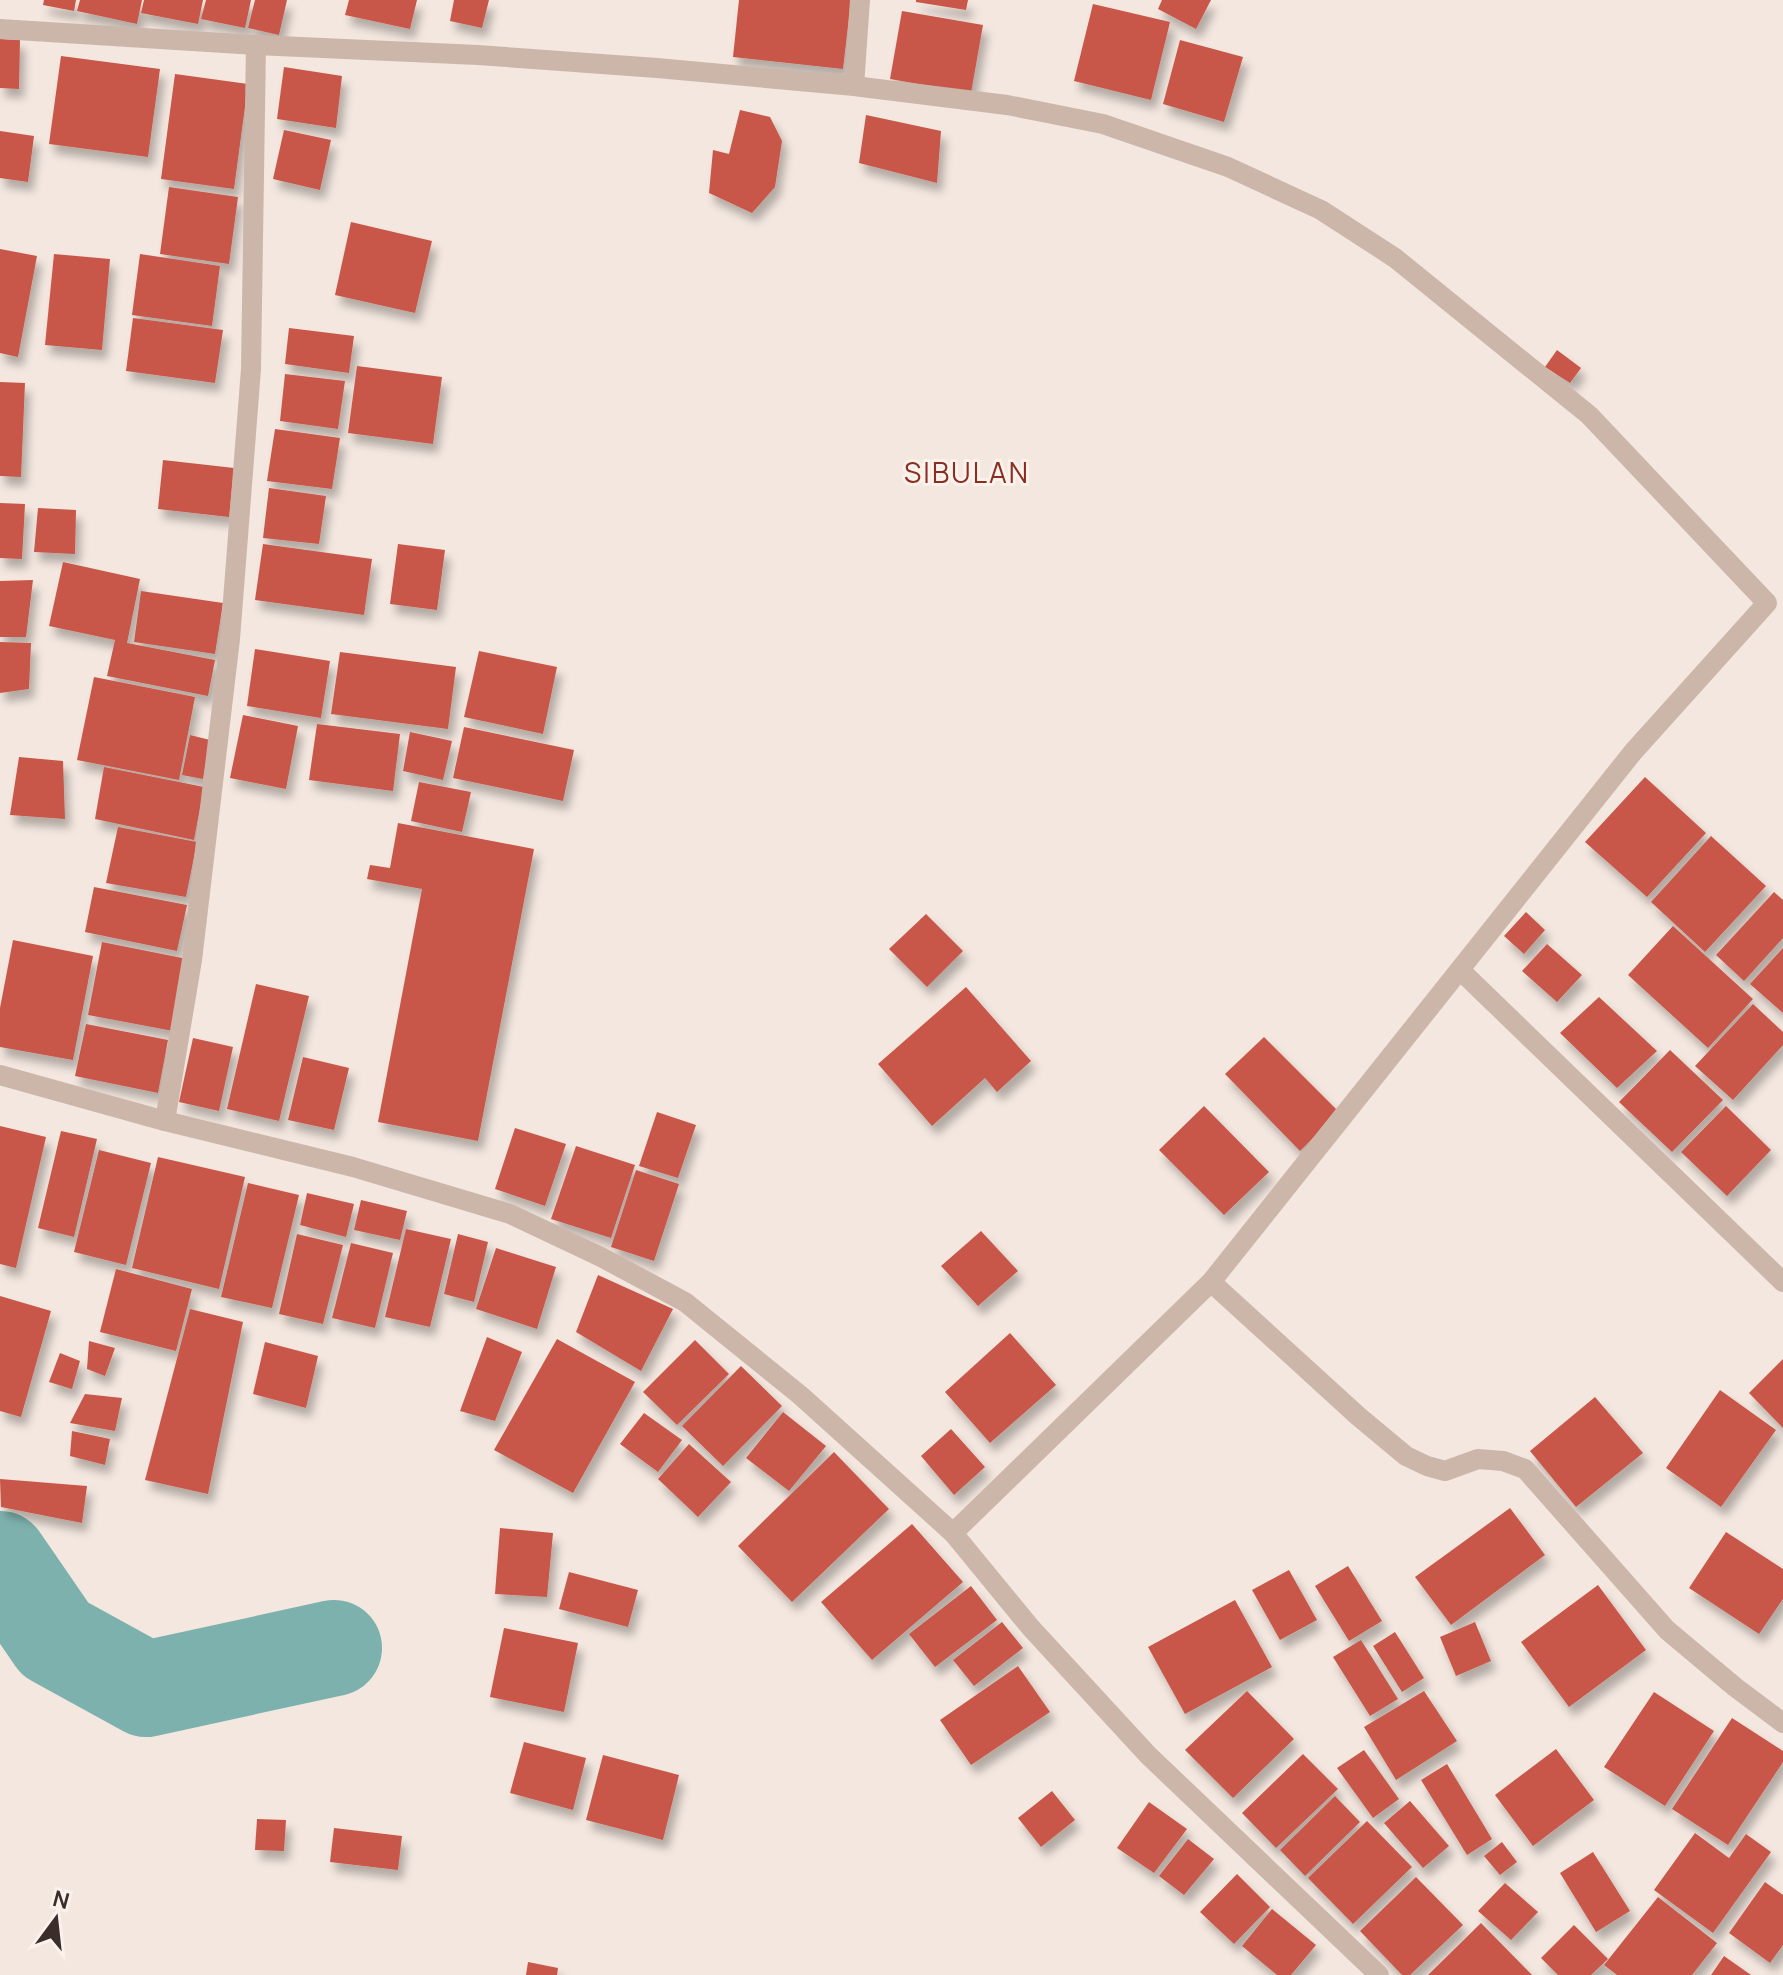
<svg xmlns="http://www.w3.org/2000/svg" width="1783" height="1975" font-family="Manrope,sans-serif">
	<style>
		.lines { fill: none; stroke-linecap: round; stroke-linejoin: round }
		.river { stroke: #7db1ad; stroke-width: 96 }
		.building { fill: #c85748; filter: url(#shadow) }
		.minor { stroke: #ccb6aa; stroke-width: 20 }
		.labels { text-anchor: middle; stroke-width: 6; stroke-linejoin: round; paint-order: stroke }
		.quarter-label { font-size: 28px; letter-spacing: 2px; fill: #8b2d21; stroke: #fbf2ec }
	</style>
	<defs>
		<filter id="shadow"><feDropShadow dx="5" dy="9" stdDeviation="4" flood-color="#0004"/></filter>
	</defs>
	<rect width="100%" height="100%" fill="#f3e7df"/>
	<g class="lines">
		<polyline class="river" points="0,1559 55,1639 146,1689 334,1648"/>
	</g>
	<g class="building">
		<polygon points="44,0 76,0 74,11 43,5"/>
		<polygon points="80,0 142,0 137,24 77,11"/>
		<polygon points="144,0 203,0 198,24 141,13"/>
		<polygon points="206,0 251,0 245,28 201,19"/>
		<polygon points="255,0 287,0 279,35 248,28"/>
		<polygon points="349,0 417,0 410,29 345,15"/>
		<polygon points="454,0 489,0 482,28 450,21"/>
		<polygon points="739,0 851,0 843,69 733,57"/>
		<polygon points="916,0 968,0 966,10 916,2"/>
		<polygon points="1162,0 1211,0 1196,29 1158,9"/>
		<polygon points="1093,4 1170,22 1151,100 1074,81"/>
		<polygon points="902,11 983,25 971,93 890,79"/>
		<polygon points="0,39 20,40 19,89 0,88"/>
		<polygon points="1180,40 1243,57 1224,122 1163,104"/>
		<polygon points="61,56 160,69 148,157 49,144"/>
		<polygon points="284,67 342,76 336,128 277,119"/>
		<polygon points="175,74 248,84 234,189 161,179"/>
		<polygon points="740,110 770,117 782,141 775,187 752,213 709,193 713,150 729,154"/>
		<polygon points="866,115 941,131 937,183 859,163"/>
		<polygon points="284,130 331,140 320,190 273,179"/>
		<polygon points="0,131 34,136 28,182 0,178"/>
		<polygon points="169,187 238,197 229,264 160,254"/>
		<polygon points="351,222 432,241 415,313 335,295"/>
		<polygon points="0,249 37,256 18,357 0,353"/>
		<polygon points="54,254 110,259 102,350 45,345"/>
		<polygon points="140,254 220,266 212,326 132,315"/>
		<polygon points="133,318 223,330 215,383 126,371"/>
		<polygon points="289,328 354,336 349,373 285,364"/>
		<polygon points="1557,350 1581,368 1570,383 1545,367"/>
		<polygon points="357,366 442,377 433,444 348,433"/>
		<polygon points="285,374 345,381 338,429 280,421"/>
		<polygon points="0,382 25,383 21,477 0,476"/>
		<polygon points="275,429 340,438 332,489 267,481"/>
		<polygon points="163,460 234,468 229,517 158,509"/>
		<polygon points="269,488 326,496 319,544 263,538"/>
		<polygon points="0,503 25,504 22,559 0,558"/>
		<polygon points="38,508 76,510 75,554 34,552"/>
		<polygon points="263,544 372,559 364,615 255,600"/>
		<polygon points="398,544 445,550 437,610 390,604"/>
		<polygon points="63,562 140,579 127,643 215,660 208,696 107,676 115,640 49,626"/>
		<polygon points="33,580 26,637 0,637 0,581"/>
		<polygon points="141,591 223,603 215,654 134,642"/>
		<polygon points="0,642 31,643 29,689 0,693"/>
		<polygon points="255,649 330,661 321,718 247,706"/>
		<polygon points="479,651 557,667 543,734 464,717"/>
		<polygon points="340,652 456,667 448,729 331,714"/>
		<polygon points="94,677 195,697 179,780 77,760"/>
		<polygon points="243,715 298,726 286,789 230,778"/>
		<polygon points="317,724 400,734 393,791 309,780"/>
		<polygon points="464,727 574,750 563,801 453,778"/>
		<polygon points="410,732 452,741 443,780 403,771"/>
		<polygon points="190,735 210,740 203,779 182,775"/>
		<polygon points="19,757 63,761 65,819 10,815"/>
		<polygon points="104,767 204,787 194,840 95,819"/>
		<polygon points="1645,777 1706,833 1647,897 1585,842"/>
		<polygon points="419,782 471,792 462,832 411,821"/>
		<polygon points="398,823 534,849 478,1141 378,1122 422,889 367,879 370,865 390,868"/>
		<polygon points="118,827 197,842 186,897 106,883"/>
		<polygon points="1711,836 1766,886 1705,952 1651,902"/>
		<polygon points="94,887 187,905 177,951 85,932"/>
		<polygon points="1774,892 1783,900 1783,938 1744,981 1716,955"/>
		<polygon points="1526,912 1545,930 1524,954 1504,936"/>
		<polygon points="926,914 963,951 927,987 889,949"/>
		<polygon points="1673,926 1753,999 1708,1048 1628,975"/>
		<polygon points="13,940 93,956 73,1060 0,1047 0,1008"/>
		<polygon points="102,942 187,959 173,1031 88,1015"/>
		<polygon points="1547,944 1582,975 1557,1002 1522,971"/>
		<polygon points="1783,948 1783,1013 1750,984"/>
		<polygon points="256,984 309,996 279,1121 227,1109"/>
		<polygon points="966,987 1031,1061 997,1092 985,1078 932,1126 878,1064"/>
		<polygon points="1599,997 1657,1051 1617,1088 1560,1033"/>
		<polygon points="1753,1004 1783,1032 1783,1045 1733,1100 1695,1066"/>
		<polygon points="86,1024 168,1040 158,1093 75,1076"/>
		<polygon points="1264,1037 1339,1112 1300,1151 1225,1074"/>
		<polygon points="193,1038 233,1047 219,1111 179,1102"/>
		<polygon points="1670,1050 1723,1100 1672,1152 1619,1102"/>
		<polygon points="303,1057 349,1068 334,1130 288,1120"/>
		<polygon points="1204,1106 1269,1172 1224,1215 1159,1150"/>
		<polygon points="1726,1106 1771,1150 1727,1196 1681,1152"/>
		<polygon points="657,1112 696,1125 678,1178 639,1166"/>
		<polygon points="0,1126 46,1137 16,1268 0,1264"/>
		<polygon points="515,1128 566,1144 545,1206 495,1189"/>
		<polygon points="61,1131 97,1139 74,1237 38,1228"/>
		<polygon points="576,1146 635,1165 611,1238 551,1219"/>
		<polygon points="99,1150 151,1163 126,1265 74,1252"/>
		<polygon points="158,1157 245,1177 219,1289 132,1268"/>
		<polygon points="636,1170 679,1184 654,1261 611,1247"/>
		<polygon points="248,1183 299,1195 272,1308 221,1297"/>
		<polygon points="307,1193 354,1204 346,1237 300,1225"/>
		<polygon points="361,1200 407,1211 400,1240 354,1230"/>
		<polygon points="406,1229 451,1239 430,1327 385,1317"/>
		<polygon points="981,1231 1018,1271 978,1306 941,1266"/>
		<polygon points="297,1234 343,1245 323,1324 279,1314"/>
		<polygon points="458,1234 488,1242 474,1302 444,1294"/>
		<polygon points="351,1243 393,1253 375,1328 332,1318"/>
		<polygon points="496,1248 556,1267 537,1329 476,1309"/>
		<polygon points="116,1269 192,1289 176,1351 100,1332"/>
		<polygon points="598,1275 673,1309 641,1371 576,1332"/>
		<polygon points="0,1296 51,1311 21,1417 0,1411"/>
		<polygon points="190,1309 243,1322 208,1494 145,1480"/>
		<polygon points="1010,1333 1056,1385 990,1443 945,1392"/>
		<polygon points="487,1337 522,1352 495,1421 460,1411"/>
		<polygon points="557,1339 635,1382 573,1493 494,1450"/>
		<polygon points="695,1340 729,1374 677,1425 643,1392"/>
		<polygon points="89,1341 115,1348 105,1376 87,1369"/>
		<polygon points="265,1342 318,1356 306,1408 253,1394"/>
		<polygon points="60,1353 80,1361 72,1389 49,1382"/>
		<polygon points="1783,1359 1783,1428 1749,1393"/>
		<polygon points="741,1366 782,1406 723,1466 682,1426"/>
		<polygon points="1720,1390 1776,1430 1721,1507 1666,1468"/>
		<polygon points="85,1394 122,1398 115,1431 70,1423"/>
		<polygon points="1595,1397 1643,1453 1576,1507 1530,1451"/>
		<polygon points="783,1412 826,1446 789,1491 746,1458"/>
		<polygon points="644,1413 682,1440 658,1472 620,1444"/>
		<polygon points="951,1429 985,1467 954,1495 921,1456"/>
		<polygon points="72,1431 110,1439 105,1465 70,1456"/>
		<polygon points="689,1444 731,1482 698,1517 658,1479"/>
		<polygon points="834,1452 889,1509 792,1602 738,1546"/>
		<polygon points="0,1479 87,1486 82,1523 1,1507"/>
		<polygon points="1510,1508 1545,1555 1451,1625 1415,1577"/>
		<polygon points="912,1524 963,1582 872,1660 821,1602"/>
		<polygon points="500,1528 553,1533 547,1597 495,1594"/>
		<polygon points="1726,1532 1783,1569 1783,1599 1759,1634 1689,1588"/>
		<polygon points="1348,1566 1382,1621 1349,1641 1315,1586"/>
		<polygon points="1289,1570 1317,1620 1280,1640 1252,1590"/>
		<polygon points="569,1572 638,1590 628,1627 559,1609"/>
		<polygon points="1598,1585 1646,1650 1569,1707 1521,1642"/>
		<polygon points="971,1586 997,1620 935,1667 909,1634"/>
		<polygon points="1235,1600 1272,1667 1185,1714 1148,1647"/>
		<polygon points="1002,1622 1023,1648 974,1686 953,1660"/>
		<polygon points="1475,1622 1491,1661 1456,1676 1440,1637"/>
		<polygon points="504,1628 578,1643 564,1712 490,1697"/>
		<polygon points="1395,1632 1424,1678 1402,1692 1373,1646"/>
		<polygon points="1361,1640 1398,1699 1370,1716 1333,1657"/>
		<polygon points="1018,1666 1050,1712 971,1765 940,1720"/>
		<polygon points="1247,1691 1294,1739 1233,1798 1185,1750"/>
		<polygon points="1424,1691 1457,1741 1396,1780 1364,1727"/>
		<polygon points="1654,1692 1714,1731 1665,1806 1604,1767"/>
		<polygon points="1732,1718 1783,1751 1783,1762 1728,1845 1672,1809"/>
		<polygon points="524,1742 586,1758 573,1810 510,1793"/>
		<polygon points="1556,1749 1594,1800 1533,1846 1495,1795"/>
		<polygon points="1364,1750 1399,1799 1373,1818 1337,1768"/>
		<polygon points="1303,1754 1338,1789 1276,1848 1242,1813"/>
		<polygon points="603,1755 679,1775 663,1840 586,1820"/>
		<polygon points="1447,1764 1492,1839 1467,1855 1421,1780"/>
		<polygon points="1052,1791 1075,1820 1041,1847 1018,1818"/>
		<polygon points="1335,1796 1360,1822 1305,1876 1280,1850"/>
		<polygon points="1410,1801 1449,1846 1423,1868 1384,1823"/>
		<polygon points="1149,1802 1187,1829 1154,1873 1117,1848"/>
		<polygon points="257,1819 286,1820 284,1851 255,1850"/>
		<polygon points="1367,1821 1412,1867 1353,1924 1308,1878"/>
		<polygon points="334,1828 402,1836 398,1870 330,1862"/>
		<polygon points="1695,1833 1729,1858 1746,1834 1771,1852 1713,1933 1654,1890"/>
		<polygon points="1188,1839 1214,1859 1184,1895 1159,1876"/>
		<polygon points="1502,1842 1517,1862 1500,1875 1484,1856"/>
		<polygon points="1593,1852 1630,1911 1596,1932 1560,1873"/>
		<polygon points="1237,1874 1270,1907 1234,1944 1200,1912"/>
		<polygon points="1416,1877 1463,1925 1410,1975 1402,1975 1360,1931"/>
		<polygon points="1765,1882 1783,1895 1783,1945 1770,1963 1729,1933"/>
		<polygon points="1505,1883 1538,1912 1511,1940 1478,1911"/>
		<polygon points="1658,1897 1717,1943 1692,1975 1617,1975 1604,1965"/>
		<polygon points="1272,1909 1316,1945 1291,1975 1277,1975 1242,1946"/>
		<polygon points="1481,1923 1532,1975 1428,1975"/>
		<polygon points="1574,1925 1608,1959 1591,1975 1558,1975 1541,1958"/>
		<polygon points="1724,1956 1751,1975 1711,1975"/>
		<polygon points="528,1962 558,1968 557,1975 526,1975"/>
	</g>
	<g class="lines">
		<g class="minor">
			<polyline points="0,29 256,45 478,55 657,68 854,86 1007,105 1103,124 1228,167 1321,210 1395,258 1589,415 1767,603 1633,752 1211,1282 953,1533"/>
			<polyline points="854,86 860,0"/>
			<polyline points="1460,970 1783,1282"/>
			<polyline points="0,1075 165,1121 353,1167 510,1214 601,1257 685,1302 800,1395 953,1533 1031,1628 1148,1755 1379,1975"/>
			<polyline points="165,1121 192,960 230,639 251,369 256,45"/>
			<polyline points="1211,1282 1358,1416 1406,1456 1427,1466 1445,1471 1478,1459 1503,1461 1525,1469 1667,1630 1735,1687 1783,1723"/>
		</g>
	</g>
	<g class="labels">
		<g class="quarter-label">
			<text x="967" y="483">SIBULAN</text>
		</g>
	</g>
	<g transform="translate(56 1919) rotate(15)" stroke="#fbf2ec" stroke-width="6" paint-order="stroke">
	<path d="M0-6L14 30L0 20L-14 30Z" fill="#3a2d2a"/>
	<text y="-12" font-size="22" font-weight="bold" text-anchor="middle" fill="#3a2d2a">N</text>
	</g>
</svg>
